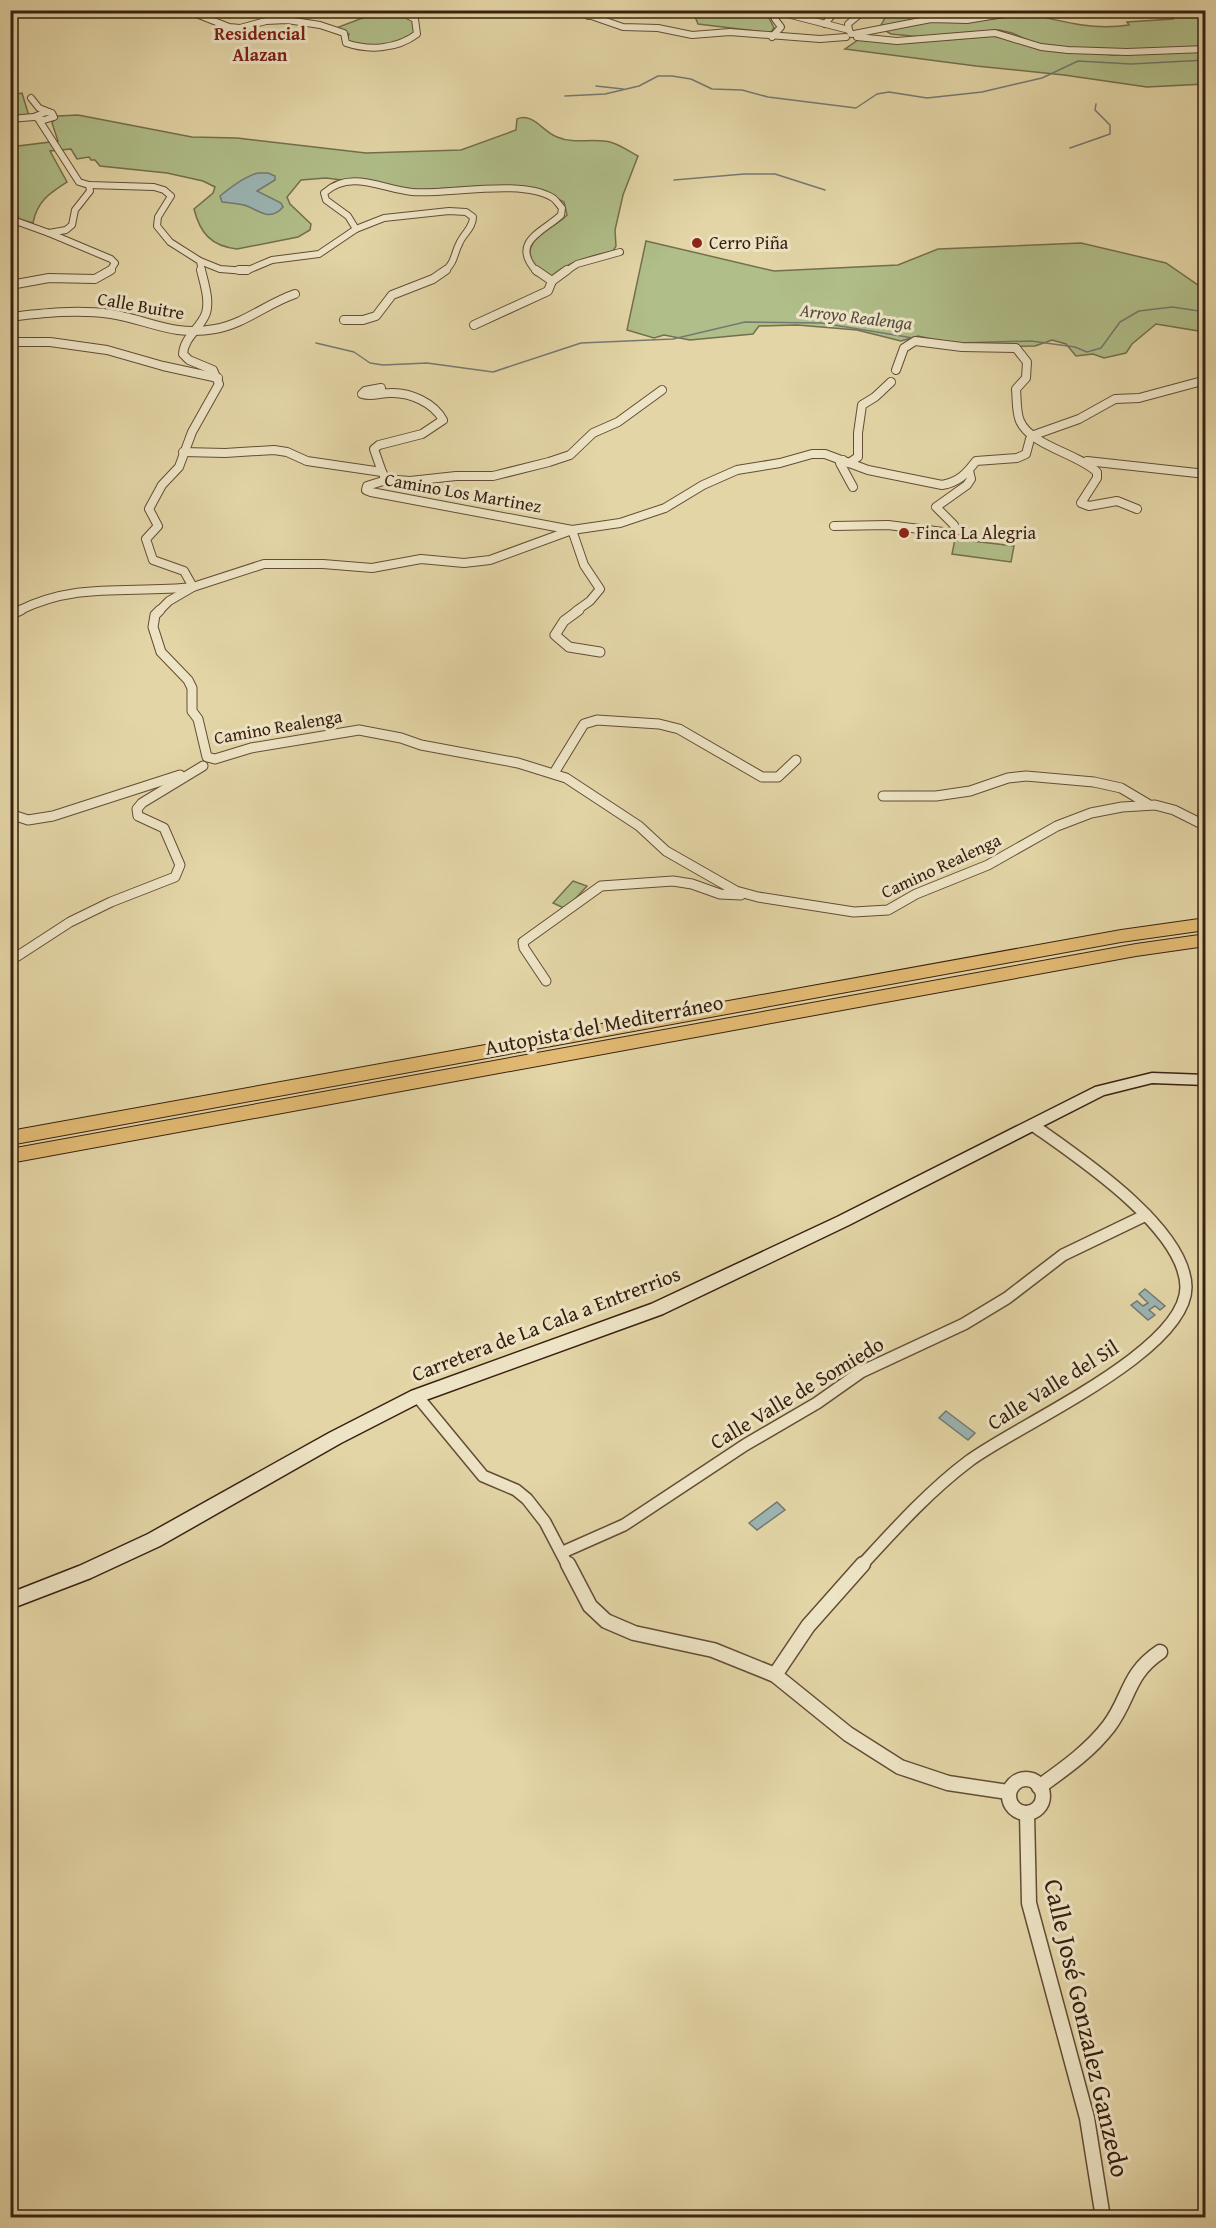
<svg xmlns="http://www.w3.org/2000/svg" width="1216" height="2228" font-family="'Gentium Book Plus',serif">
	<style>
		.green { fill: #b0be89; stroke: #746f4d; stroke-width: 1.5 }
		.water { fill: #9bb5b3; stroke: #747972; stroke-width: 1.5 }
		.lines { fill: none; stroke-linecap: round; stroke-linejoin: round }
		.stream { stroke: #747972; stroke-width: 1.5 }
		.street-far4-casing { stroke: #644d36; stroke-width: 8 }
		.street-far3-casing { stroke: #644d36; stroke-width: 10 }
		.street-far2-casing { stroke: #644d36; stroke-width: 11 }
		.street-far1-casing { stroke: #644d36; stroke-width: 14 }
		.street-casing { stroke: #644d36; stroke-width: 17 }
		.secondary-casing { stroke: #392011; stroke-width: 3 }
		.highway-casing { stroke: #392011; stroke-width: 2 }
		.street-far4 { stroke: #ede4c5; stroke-width: 6 }
		.street-far3 { stroke: #ede4c5; stroke-width: 8 }
		.street-far2 { stroke: #ede4c5; stroke-width: 9 }
		.street-far1 { stroke: #ede4c5; stroke-width: 11 }
		.street { stroke: #ede4c5; stroke-width: 14 }
		.secondary { fill: #ede4c5; fill-rule: evenodd }
		.highway { fill: #e2ba73; fill-rule: evenodd }
		.poi-dot { fill: #8f2418; stroke: #ede4c5; stroke-width: 2 }
		.labels { text-anchor: middle; stroke-width: 6; stroke-linejoin: round; paint-order: stroke }
		.far-neighbourhood-label { font-size: 18px; font-weight: bold; fill: #7a1f14; stroke: #ede4c5 }
		.far-poi-label { font-size: 18px; fill: #392011; stroke: #ede4c5; text-anchor: start }
		.far-street-label { font-size: 18px; fill: #392011; stroke: #ede4c5 }
		.far-water-label { font-size: 18px; font-style: italic; fill: #564d42; stroke: #ede4c5 }
		.street-label { font-size: 21px; fill: #392011; stroke: #ede4c5 }
		.near-street-label { font-size: 26px; fill: #392011; stroke: #ede4c5 }
	</style>
	<rect width="100%" height="100%" fill="#e3d5a6"/>
	<filter id="stains"><feTurbulence type="fractalNoise" baseFrequency=".00333" numOctaves="4"/><feColorMatrix values="0 0 0 0 .2 0 0 0 0 .09 0 0 0 0 .02 0 0 0 .5 -.17"/></filter>
	<radialGradient id="worn" r=".72"><stop offset=".6" stop-color="#630" stop-opacity="0"/><stop offset="1" stop-color="#630" stop-opacity=".3"/></radialGradient>
	<g class="green">
		<path d="M381,11H393L413,20L415,32C398,47 366,50 347,41L349,34L336,28Z"/>
		<polygon points="687,11 780,11 780,17 769,18 774,28 771,32 764,32 698,24 696,19"/>
		<polygon points="889,11 918,11 917,21 884,27 881,25"/>
		<path d="M1019,11C1056,20 1091,31 1129,25L1127,22L1173,19L1175,11L1205,13V47L1106,51L1039,45L1012,33L999,30L922,37L891,34L884,30L932,21L967,22L1018,16Z"/>
		<polygon points="994,36 1041,48 1113,55 1205,51 1205,84 1147,87 1064,75 976,66 845,49 858,40 907,43"/>
		<polygon points="22,93 29,116 11,118 11,95"/>
		<path d="M78,115L192,137L237,138L366,153L461,150L516,130L517,119C533,112 543,132 557,137C575,145 595,137 613,143C622,146 630,152 638,156L623,195L615,230L616,246L613,251C594,255 566,262 552,276C544,276 538,271 534,264C518,240 554,229 567,215L564,202L544,192L481,186L420,190L326,178L301,180L287,197L290,204L311,224L310,230L298,237L237,249C211,246 200,233 194,209L213,193L215,187L203,181L167,173L100,166L95,160H91L89,157L77,159L71,149L50,151L67,182C50,193 37,201 33,223L19,219L17,213L11,210L10,147L58,141L52,123L57,116Z"/>
		<polygon points="646,241 774,271 898,265 938,249 1081,243 1166,263 1205,290 1205,332 1156,324 1132,344 1126,353 1104,358 1093,354 1076,356 1066,344 1052,340 1035,346 969,347 918,336 901,341 857,330 797,325 759,326 753,334 690,340 664,335 654,338 627,330"/>
		<polygon points="955,539 1014,546 1011,562 952,554"/>
		<polygon points="573,881 587,886 566,909 553,903"/>
	</g>
	<g class="water">
		<path d="M258,173H268L275,176V180L257,191L281,203L283,207C270,222 260,211 247,206C240,203 230,203 222,202L220,196C231,187 245,176 258,173Z"/>
		<polygon points="1145,1289 1165,1306 1160,1310 1155,1306 1149,1310 1155,1315 1148,1320 1131,1305 1137,1301 1143,1306 1148,1303 1139,1294"/>
		<polygon points="946,1411 975,1433 968,1440 939,1418"/>
		<polygon points="777,1502 785,1510 757,1530 749,1523"/>
	</g>
	<g class="lines">
		<g class="stream">
			<polyline points="596,86 623,89"/>
			<polyline points="565,96 605,94 639,86 658,76 672,76 691,79 712,89 742,90 768,97 856,108 877,94 889,92 927,98 982,92 1042,78 1078,61 1131,64 1206,60"/>
			<polyline points="1070,148 1110,134 1110,125 1095,110 1096,104"/>
			<polyline points="674,180 744,174 775,174 825,190"/>
			<polyline points="316,343 354,352 370,363 383,365 427,363 493,372 581,343 673,339 745,322 822,323 913,338"/>
			<polyline points="958,343 1031,341 1075,347 1087,352 1101,348 1120,322 1139,311 1172,307 1206,312"/>
		</g>
		<g class="street-far4-casing">
			<g id="street-far4">
				<path d="M186,10L229,27L240,28L266,21L287,20L320,25L344,33L346,43C369,51 397,49 417,34L415,19L397,10"/>
				<polyline points="574,10 623,27 658,28 692,35 730,32 820,39 846,37"/>
				<polyline points="1121,10 1135,12 1143,10"/>
				<polyline points="787,14 849,30 851,34"/>
				<polyline points="588,16 605,10"/>
				<polyline points="825,24 836,10"/>
				<polyline points="849,30 848,24 865,10"/>
				<polyline points="854,34 931,19 967,20 1026,10"/>
				<polyline points="772,37 781,27 775,19"/>
				<polyline points="857,37 897,41 995,33 1041,47 1068,50 1127,52 1206,49"/>
				<polyline points="31,98 39,108 49,112"/>
				<polygon points="46,112 52,113 54,117 44,120 34,117"/>
				<polyline points="10,119 34,117"/>
				<polyline points="39,120 79,182 89,185 154,187 164,190 171,196 158,217 157,226 170,242 200,261 202,272"/>
				<polyline points="10,219 49,233 66,230 72,225 75,210 90,191 89,185"/>
				<path d="M356,229L348,216L326,200L324,193C351,169 381,189 412,192C448,195 522,178 553,198C556,200 559,205 562,208L561,215C543,232 509,242 537,272"/>
				<polyline points="49,233 111,259 115,263 109,272"/>
				<path d="M200,261L220,269L246,271L272,260L319,254L356,229L384,218L449,211L466,212L473,217C473,228 464,233 460,242C453,255 456,261 444,272"/>
				<polyline points="565,272 577,264 620,252"/>
			</g>
		</g>
		<g class="street-far3-casing">
			<g id="street-far3">
				<polyline points="239,270 247,270"/>
				<polyline points="552,281 567,270"/>
				<polyline points="16,284 49,278 95,279 111,270"/>
				<path d="M10,317C43,313 78,309 111,314C149,320 173,337 215,329C244,324 268,303 295,294"/>
				<polyline points="344,320 363,320 376,316 392,295 433,279 446,270"/>
				<polyline points="474,325 548,291 552,281 536,270"/>
				<polyline points="10,342 50,342 107,350 163,366 218,378"/>
				<path d="M896,370L904,348L915,341L962,347L1016,348L1027,362L1026,378L1016,389C1017,399 1016,412 1020,421C1031,446 1077,453 1097,472V478L1081,503L1089,506L1117,501L1137,509"/>
				<path d="M381,388L365,391L362,394C372,397 380,393 390,393C410,392 434,403 443,420L422,434L379,445L374,449L382,472"/>
				<polyline points="183,452 225,453 274,450 287,452 307,461 382,472 385,477 383,481 367,486 366,490 371,492 572,530 584,565 600,589 590,601 576,611"/>
				<polyline points="843,460 840,463 853,487"/>
				<polyline points="1087,461 1206,474"/>
				<polyline points="849,463 858,457 858,433 862,405 875,397 891,382"/>
				<polyline points="384,479 410,481 456,476 493,476 549,462 570,455 593,433 618,422 662,390"/>
				<polyline points="834,526 888,525 951,533 956,531 954,525 936,507 967,485 971,479 969,471"/>
				<path d="M18,611C78,581 130,594 193,587L184,571L153,560L146,539L158,526L149,509L162,485L179,467L192,432L219,384L213,370L189,360L183,354C184,337 201,328 206,313C210,300 204,283 201,270"/>
				<path d="M159,611L169,601L193,587L264,564H323L372,568L421,559L464,563L490,560L572,530L620,523L665,508L703,485L737,470L780,463L812,454H825L868,470L942,485C959,482 966,474 976,461L1017,458L1026,454L1030,439L1034,435L1079,419L1115,399L1139,398L1206,380"/>
			</g>
		</g>
		<g class="street-far2-casing">
			<g id="street-far2">
				<polyline points="160,610 155,615 153,627 161,652 188,680 192,688 192,711 198,719 207,757 215,759 251,748 359,730 401,738 421,745 518,763 566,778 639,826 666,851 736,891 758,897 854,912 888,910 916,894 988,865 1057,826 1091,813 1122,807 1155,805 1174,810 1206,826"/>
				<polyline points="579,610 564,621 555,635 569,647 600,652"/>
				<polyline points="10,615 21,610"/>
				<polyline points="554,773 584,724 597,720 659,724 679,729 762,777 778,777 796,760"/>
				<polyline points="883,796 936,796 970,791 1008,778 1026,776 1094,782 1121,788 1148,804"/>
				<polyline points="10,814 28,820 53,816 180,775"/>
				<polyline points="10,961 70,922 111,902 175,877 180,865 164,828 138,816 137,809 142,803 203,766"/>
				<polyline points="546,981 524,948 523,942 601,886 673,881 692,884 720,894 741,895"/>
			</g>
		</g>
		<g class="street-far1-casing">
			<g id="street-far1">
				<polyline points="417,1396 483,1476 516,1490 527,1499 545,1522 568,1566"/>
				<polyline points="563,1552 624,1525 745,1445 817,1403 861,1372 964,1324 1007,1298 1063,1255 1146,1215"/>
				<path d="M861,1566C895,1529 929,1491 969,1461C1017,1425 1186,1352 1186,1287C1185,1228 1078,1157 1034,1126"/>
			</g>
		</g>
		<g class="street-casing">
			<g id="street">
				<polyline points="568,1564 590,1606 606,1621 634,1633 713,1650 775,1675 848,1734 900,1767 948,1783 1008,1792"/>
				<polyline points="775,1675 808,1626 863,1564"/>
				<circle cx="1026" cy="1796" r="17"/>
				<path d="M1039,1787C1064,1769 1090,1751 1109,1726C1130,1698 1127,1674 1160,1652"/>
				<polyline points="1027,1813 1029,1903 1087,2118 1103,2218"/>
			</g>
		</g>
		<g class="secondary-casing">
			<polygon id="secondary" points="1152,1073 1206,1075 1206,1085 1152,1083 1104,1095 849,1225 663,1314 423,1401 341,1443 160,1546 91,1578 10,1609 10,1593 79,1566 148,1534 329,1433 411,1391 651,1304 837,1217 1095,1087"/>
		</g>
		<g class="highway-casing">
			<g id="highway">
				<polygon points="1206,918 1206,930 1121,942 10,1145 10,1131 1121,930"/>
				<polygon points="1206,934 1206,946 1136,956 10,1163 10,1149 1136,944"/>
			</g>
		</g>
		<use href="#street-far4" class="street-far4"/>
		<use href="#street-far3" class="street-far3"/>
		<use href="#street-far2" class="street-far2"/>
		<use href="#street-far1" class="street-far1"/>
		<use href="#street" class="street"/>
		<use href="#secondary" class="secondary"/>
		<use href="#highway" class="highway"/>
	</g>
	<g class="poi-dot">
		<circle cx="697" cy="243" r="6"/>
		<circle cx="904" cy="533" r="6"/>
	</g>
	<g class="labels">
		<g class="far-neighbourhood-label">
			<text x="260" y="40">Residencial<tspan x="260" dy="21">Alazan</tspan></text>
		</g>
		<g class="far-poi-label">
			<text x="709" y="249">Cerro Piña</text>
			<text x="916" y="539">Finca La Alegria</text>
		</g>
		<g class="far-street-label">
			<text transform="translate(141 306) rotate(10)" y="6">Calle Buitre</text>
			<text transform="translate(463 493) rotate(10)" y="6">Camino Los Martinez</text>
			<text transform="translate(278 727) rotate(-10)" y="6">Camino Realenga</text>
			<text transform="translate(941 866) rotate(-25)" y="6">Camino Realenga</text>
		</g>
		<g class="far-water-label">
			<text transform="translate(856 317) rotate(7)" y="6">Arroyo Realenga</text>
		</g>
		<g class="street-label">
			<text transform="translate(604 1025) rotate(-11)" y="7">Autopista del Mediterráneo</text>
			<text transform="translate(546 1324) rotate(-21)" y="7">Carretera de La Cala a Entrerrios</text>
			<text transform="translate(1053 1385) rotate(-32)" y="7">Calle Valle del Sil</text>
			<text transform="translate(797 1393) rotate(-31)" y="7">Calle Valle de Somiedo</text>
		</g>
		<g class="near-street-label">
			<text transform="translate(1087 2028) rotate(77)" y="9">Calle José Gonzalez Ganzedo</text>
		</g>
	</g>
	<rect width="1216" height="2228" fill="none" stroke="#e3d5a6" stroke-width="36"/>
	<rect x="12" y="12" width="1192" height="2204" fill="none" stroke="#392011" stroke-width="3"/>
	<rect x="18" y="18" width="1180" height="2192" fill="none" stroke="#392011" stroke-width="1.5"/>
	<rect width="100%" height="100%" filter="url(#stains)"/>
	<rect width="100%" height="100%" fill="url(#worn)"/>
</svg>
